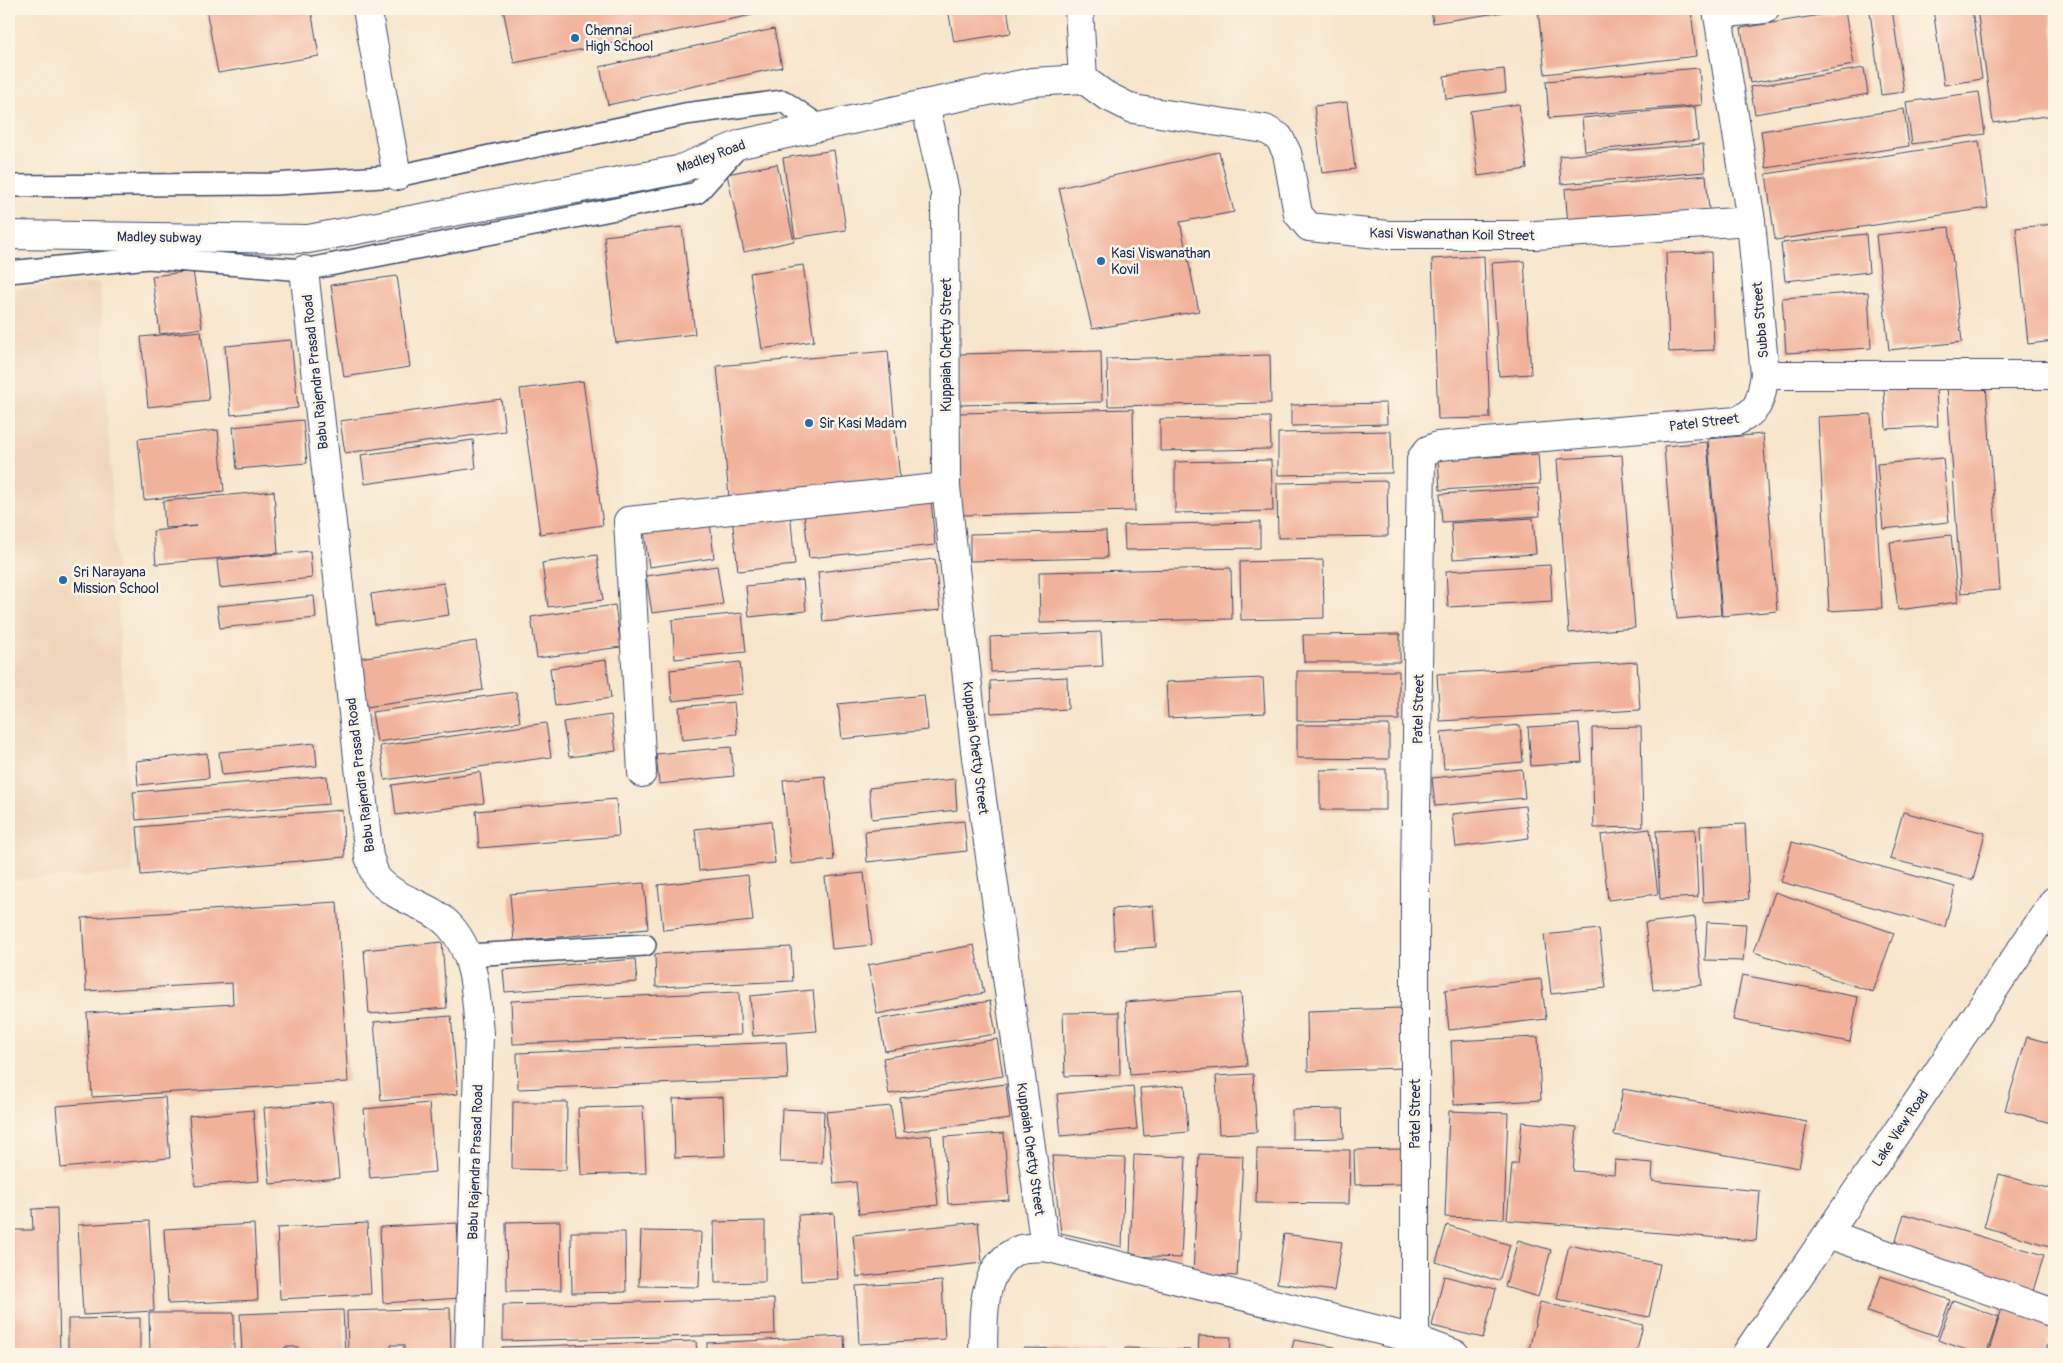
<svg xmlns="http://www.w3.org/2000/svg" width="2063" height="1363" font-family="Pangolin,sans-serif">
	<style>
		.built { fill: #f0d6bc }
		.building { fill: #f1b29b }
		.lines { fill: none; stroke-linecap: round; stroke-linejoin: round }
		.lane-casing { stroke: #3c4a6e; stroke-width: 24 }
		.street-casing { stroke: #3c4a6e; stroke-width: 30 }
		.secondary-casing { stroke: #3c4a6e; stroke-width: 30 }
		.lane { stroke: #fff; stroke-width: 21 }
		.street { stroke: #fff; stroke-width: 28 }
		.secondary { stroke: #fff; stroke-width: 28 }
		.poi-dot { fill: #1f6fb2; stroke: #fcf5e5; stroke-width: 2 }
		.labels { text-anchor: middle; stroke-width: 5; stroke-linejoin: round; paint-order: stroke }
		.poi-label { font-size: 14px; fill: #1b2f5e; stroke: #fcf5e5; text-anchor: start }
		.street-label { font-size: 14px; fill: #1b2f5e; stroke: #fcf5e5 }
	</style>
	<rect width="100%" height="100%" fill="#fcf5e5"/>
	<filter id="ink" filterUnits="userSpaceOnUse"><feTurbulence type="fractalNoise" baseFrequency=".02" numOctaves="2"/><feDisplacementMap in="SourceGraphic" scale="10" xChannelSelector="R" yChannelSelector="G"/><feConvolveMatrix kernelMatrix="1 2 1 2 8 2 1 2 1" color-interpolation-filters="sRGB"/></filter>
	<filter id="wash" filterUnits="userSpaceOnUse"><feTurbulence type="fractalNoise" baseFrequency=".0096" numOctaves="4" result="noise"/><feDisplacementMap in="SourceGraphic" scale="20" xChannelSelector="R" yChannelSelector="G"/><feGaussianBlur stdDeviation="1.12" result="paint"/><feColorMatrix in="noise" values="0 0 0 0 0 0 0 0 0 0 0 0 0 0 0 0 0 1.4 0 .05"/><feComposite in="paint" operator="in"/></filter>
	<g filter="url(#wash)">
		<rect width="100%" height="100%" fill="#f7e5cb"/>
		<polygon class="built" points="100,283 133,873 9,880 9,288"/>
		<g id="blocks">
			<g class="building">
				<polygon points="206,9 311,9 319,56 218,73"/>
				<polygon points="503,9 766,9 767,12 514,63"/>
				<polygon points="948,9 1007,9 1011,33 954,42"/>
				<polygon points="1431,9 1502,9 1503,12 1433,23"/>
				<polygon points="1538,9 1691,9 1696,56 1545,74"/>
				<polygon points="1892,9 1904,92 1881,95 1870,12"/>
				<polygon points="1933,9 1972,9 1982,79 1944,85"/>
				<polygon points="1977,9 2050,9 2054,40 2054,115 1993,123"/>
				<polygon points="1845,11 1854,65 1750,83 1741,28"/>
				<polygon points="774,29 782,67 608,105 600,67"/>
				<polygon points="1699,68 1702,105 1549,118 1546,81"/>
				<polygon points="1864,68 1868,94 1755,114 1750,87"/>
				<polygon points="1504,69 1506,92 1446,99 1444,76"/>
				<polygon points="1979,92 1985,134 1912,144 1906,102"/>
				<polygon points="1347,102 1355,169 1322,173 1314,106"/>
				<polygon points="1519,104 1527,169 1478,176 1470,111"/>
				<polygon points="1695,107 1698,140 1585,151 1582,118"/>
				<polygon points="1904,109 1909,146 1766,168 1761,131"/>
				<polygon points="1979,141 1988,208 1775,240 1766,174"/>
				<polygon points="1703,144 1705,172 1561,184 1559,156"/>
				<polygon points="834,150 846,230 795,238 783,158"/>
				<polygon points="1219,152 1234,212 1180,222 1199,311 1092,329 1059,188"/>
				<polygon points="777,164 794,241 744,252 727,174"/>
				<polygon points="1706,175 1709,210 1568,224 1565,189"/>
				<polygon points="2054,224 2054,341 2028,344 2016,228"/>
				<polygon points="682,227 695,334 616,343 604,236"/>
				<polygon points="1949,227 1962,342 1889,350 1876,235"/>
				<polygon points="1866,234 1869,272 1785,281 1781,243"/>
				<polygon points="1711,252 1714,350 1669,352 1666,253"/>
				<polygon points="1484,256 1490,418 1438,419 1432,259"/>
				<polygon points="1524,261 1531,374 1499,376 1492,263"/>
				<polygon points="803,265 814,341 762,349 750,273"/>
				<polygon points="193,271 202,328 160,334 152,276"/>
				<polygon points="397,276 410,367 344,377 331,285"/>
				<polygon points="1868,292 1871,348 1786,353 1782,298"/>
				<polygon points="201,331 209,400 148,407 141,337"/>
				<polygon points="291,340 298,408 231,415 225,346"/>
				<polygon points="888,351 900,481 729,497 717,366"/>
				<polygon points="1101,351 1102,402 959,405 958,354"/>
				<polygon points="1270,355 1271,403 1108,406 1107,359"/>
				<polygon points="583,381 603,525 540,534 520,389"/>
				<polygon points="1986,384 2000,590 1961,593 1947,386"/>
				<polygon points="1936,385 1938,426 1886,429 1884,388"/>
				<polygon points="501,399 505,431 345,453 340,421"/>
				<polygon points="1386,403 1387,424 1291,426 1291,405"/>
				<polygon points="1133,409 1135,511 961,515 959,413"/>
				<polygon points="1871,414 1882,608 1829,611 1818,417"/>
				<polygon points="1270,417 1271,449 1160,451 1160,419"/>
				<polygon points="303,420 307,463 237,469 233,427"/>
				<polygon points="218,430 224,491 144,500 138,439"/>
				<polygon points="1391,431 1392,473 1278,475 1278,433"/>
				<polygon points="1763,434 1777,611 1722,616 1708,439"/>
				<polygon points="473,440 476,468 365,484 361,455"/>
				<polygon points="1707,442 1721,615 1677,619 1664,446"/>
				<polygon points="1538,454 1540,484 1440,490 1438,460"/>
				<polygon points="1622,455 1635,628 1569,633 1557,459"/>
				<polygon points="1943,458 1949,522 1883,529 1877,464"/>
				<polygon points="1271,460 1273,511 1175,513 1175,462"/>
				<polygon points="1387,481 1388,536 1278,538 1277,483"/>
				<polygon points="1538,488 1540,516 1442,522 1440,494"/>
				<polygon points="274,491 278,553 156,564 153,531 196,526 165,528 163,501"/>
				<polygon points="931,500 935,545 809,558 804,513"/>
				<polygon points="790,511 795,565 738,571 732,517"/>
				<polygon points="1533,518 1536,554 1453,559 1451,523"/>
				<polygon points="710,522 714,558 649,567 644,530"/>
				<polygon points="1260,522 1260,548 1125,550 1124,525"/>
				<polygon points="1106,531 1107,558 970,561 970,534"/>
				<polygon points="1951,535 1958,602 1898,610 1890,542"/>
				<polygon points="310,551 312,578 220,588 217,560"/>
				<polygon points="597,555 603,600 548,607 542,563"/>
				<polygon points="935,559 940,610 823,622 818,572"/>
				<polygon points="1323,560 1324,618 1241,620 1240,562"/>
				<polygon points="1550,565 1552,601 1448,607 1446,571"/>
				<polygon points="717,566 723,604 652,613 646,576"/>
				<polygon points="1231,568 1232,619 1040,623 1039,572"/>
				<polygon points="803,580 806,611 749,617 746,586"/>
				<polygon points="444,583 449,615 375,625 371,594"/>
				<polygon points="314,596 316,618 220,628 217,606"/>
				<polygon points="615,605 621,647 537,658 531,617"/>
				<polygon points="742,613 746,652 675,659 672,620"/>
				<polygon points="1101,632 1103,666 991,672 990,637"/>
				<polygon points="1400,634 1400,662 1304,662 1303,635"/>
				<polygon points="476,641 483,690 366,707 359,658"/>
				<polygon points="606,660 611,698 555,706 550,668"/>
				<polygon points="740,662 743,694 672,701 670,670"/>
				<polygon points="1637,662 1640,710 1440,721 1437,674"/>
				<polygon points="1297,671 1399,671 1399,720 1297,721"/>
				<polygon points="1067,677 1068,709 991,713 990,681"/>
				<polygon points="1263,678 1265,713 1168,718 1166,682"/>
				<polygon points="516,692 520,722 377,742 372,712"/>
				<polygon points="924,695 928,730 842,739 838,704"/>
				<polygon points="734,702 737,734 682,740 679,707"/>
				<polygon points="611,715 616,751 569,757 563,722"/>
				<polygon points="546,723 551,757 385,780 380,746"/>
				<polygon points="1579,724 1582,762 1531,766 1528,727"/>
				<polygon points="1297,725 1389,725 1389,759 1297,758"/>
				<polygon points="1520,725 1523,762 1444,769 1441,732"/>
				<polygon points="1641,727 1643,827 1594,828 1592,728"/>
				<polygon points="315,743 317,766 222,775 219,752"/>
				<polygon points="731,747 734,776 659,784 656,754"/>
				<polygon points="207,753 209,778 138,785 136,761"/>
				<polygon points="1386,769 1386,810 1320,810 1320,770"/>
				<polygon points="1522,769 1525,798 1435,806 1432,778"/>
				<polygon points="480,772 484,803 396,815 392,785"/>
				<polygon points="327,776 329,804 136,820 133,792"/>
				<polygon points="825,776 834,860 791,864 783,780"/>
				<polygon points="955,779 957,810 872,819 869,788"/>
				<polygon points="616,799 619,836 479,848 476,811"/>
				<polygon points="1525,806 1529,838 1456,847 1452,814"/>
				<polygon points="342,810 345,857 141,875 137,827"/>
				<polygon points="1903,812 1985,833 1973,880 1890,859"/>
				<polygon points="771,821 775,863 699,871 695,829"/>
				<polygon points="964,821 967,851 867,862 865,831"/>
				<polygon points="1745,824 1749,899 1703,902 1700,826"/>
				<polygon points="1650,829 1658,894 1608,900 1601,835"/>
				<polygon points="1695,829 1698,897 1660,899 1656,831"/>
				<polygon points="1792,842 1955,887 1945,927 1781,882"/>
				<polygon points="864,873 872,945 832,949 825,877"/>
				<polygon points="748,875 753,921 663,930 658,885"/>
				<polygon points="644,883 648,929 514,941 510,894"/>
				<polygon points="1775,892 1894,933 1873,992 1754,952"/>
				<polygon points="337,902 348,1082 92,1097 87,1013 233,1004 232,983 86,991 82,918"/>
				<polygon points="1153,906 1156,947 1115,950 1112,909"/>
				<polygon points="1695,917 1702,985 1653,990 1645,923"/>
				<polygon points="1707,922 1746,924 1743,961 1705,960"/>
				<polygon points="1599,929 1606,988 1551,994 1544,935"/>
				<polygon points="442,942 447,1008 369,1014 364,950"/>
				<polygon points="974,945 984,993 877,1014 868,965"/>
				<polygon points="791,947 793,981 656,987 655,954"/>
				<polygon points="635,959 637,982 505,992 503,970"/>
				<polygon points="1742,975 1858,997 1850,1042 1733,1020"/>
				<polygon points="1541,979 1546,1019 1449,1030 1445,990"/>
				<polygon points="813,990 817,1031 753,1036 750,996"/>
				<polygon points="739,992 741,1035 513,1044 511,1001"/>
				<polygon points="1241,993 1247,1066 1130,1075 1125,1002"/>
				<polygon points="990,1001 996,1034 885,1051 879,1019"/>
				<polygon points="1401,1008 1403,1068 1308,1071 1307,1011"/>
				<polygon points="1119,1012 1120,1075 1065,1076 1063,1013"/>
				<polygon points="451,1016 458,1094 381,1101 374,1022"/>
				<polygon points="1538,1037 1541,1100 1454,1105 1451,1041"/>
				<polygon points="2027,1037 2054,1044 2054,1124 2005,1110"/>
				<polygon points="997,1039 1003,1076 889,1094 883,1058"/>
				<polygon points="786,1042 788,1079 518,1089 517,1053"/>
				<polygon points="1253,1074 1257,1132 1219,1134 1216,1076"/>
				<polygon points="1006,1084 1010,1119 904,1132 900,1098"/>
				<polygon points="1185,1085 1188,1132 1144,1136 1140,1088"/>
				<polygon points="1133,1086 1137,1129 1061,1136 1057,1094"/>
				<polygon points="1623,1089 1807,1122 1799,1168 1614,1135"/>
				<polygon points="165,1097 170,1158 61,1168 56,1106"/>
				<polygon points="723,1097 725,1156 675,1158 673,1099"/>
				<polygon points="332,1102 339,1178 270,1184 264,1108"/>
				<polygon points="513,1102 567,1102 566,1170 512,1169"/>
				<polygon points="429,1103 435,1172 370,1178 364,1109"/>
				<polygon points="643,1106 646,1173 581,1175 578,1108"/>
				<polygon points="891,1106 895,1139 931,1135 938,1205 859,1214 856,1182 834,1184 826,1112"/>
				<polygon points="782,1109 824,1111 822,1163 780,1162"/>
				<polygon points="1343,1109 1344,1138 1292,1139 1292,1110"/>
				<polygon points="253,1110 259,1181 195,1186 189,1116"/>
				<polygon points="1449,1111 1508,1113 1504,1219 1445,1217"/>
				<polygon points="1522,1122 1577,1127 1573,1171 1614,1174 1615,1160 1653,1163 1652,1181 1760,1191 1756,1241 1507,1220 1512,1164 1518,1164"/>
				<polygon points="1004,1133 1009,1200 948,1204 944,1137"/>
				<polygon points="1257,1149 1350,1150 1349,1204 1256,1203"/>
				<polygon points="1402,1149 1403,1184 1355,1185 1354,1150"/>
				<polygon points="1199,1154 1243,1156 1237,1276 1193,1274"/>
				<polygon points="1134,1155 1186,1157 1181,1258 1130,1256"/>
				<polygon points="1052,1156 1125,1158 1122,1247 1061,1233"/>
				<polygon points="1999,1174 2054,1190 2054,1247 1984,1227"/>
				<polygon points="57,1208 60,1354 9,1354 9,1230 33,1230 32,1209"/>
				<polygon points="834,1213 838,1279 801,1281 798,1215"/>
				<polygon points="1904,1214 2044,1255 2033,1291 1893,1251"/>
				<polygon points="149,1221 154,1311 83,1315 78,1225"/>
				<polygon points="560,1221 561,1290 507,1291 506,1222"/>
				<polygon points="765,1221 765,1282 715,1283 714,1222"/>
				<polygon points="978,1222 982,1263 857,1277 853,1235"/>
				<polygon points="367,1223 371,1294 280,1299 277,1228"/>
				<polygon points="457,1223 461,1298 383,1303 380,1227"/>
				<polygon points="254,1224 258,1300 168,1304 164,1229"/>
				<polygon points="1447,1225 1510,1245 1499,1281 1436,1262"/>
				<polygon points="641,1231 701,1232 699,1287 639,1286"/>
				<polygon points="571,1232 625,1232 626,1292 572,1293"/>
				<polygon points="1284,1234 1342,1242 1334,1291 1277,1283"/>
				<polygon points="1518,1240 1551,1250 1538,1297 1505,1287"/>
				<polygon points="1569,1245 1660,1264 1649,1317 1557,1299"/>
				<polygon points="1444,1276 1496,1289 1483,1338 1432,1326"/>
				<polygon points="1881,1276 1950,1300 1937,1336 1867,1312"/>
				<polygon points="942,1281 945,1339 859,1344 856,1286"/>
				<polygon points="774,1299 775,1334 503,1341 503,1305"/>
				<polygon points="1953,1300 1999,1317 1986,1354 1978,1354 1938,1340"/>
				<polygon points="1540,1302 1643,1325 1636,1354 1528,1354"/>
				<polygon points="450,1308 451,1354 404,1354 404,1345 391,1345 392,1354 348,1354 347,1311"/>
				<polygon points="2002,1308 2054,1323 2045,1354 1988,1354"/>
				<polygon points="343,1310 345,1354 298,1354 298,1347 285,1347 285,1354 242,1354 240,1314"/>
				<polygon points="149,1313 234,1313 234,1354 205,1354 205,1351 188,1350 189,1354 150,1354"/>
				<polygon points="140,1318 140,1354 68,1354 68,1319"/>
				<polygon points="844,1336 845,1354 707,1354 707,1343"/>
				<polygon points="1199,1336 1231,1337 1230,1354 1198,1354"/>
				<polygon points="1294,1340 1335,1347 1334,1354 1291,1354"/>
				<polygon points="696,1341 697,1354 503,1354 502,1347"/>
				<polygon points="1023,1348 1104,1350 1104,1354 1023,1354"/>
				<polygon points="1125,1348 1193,1350 1193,1354 1125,1354"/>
			</g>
		</g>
	</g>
	<g filter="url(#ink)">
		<use href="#blocks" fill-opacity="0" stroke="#3c4a6e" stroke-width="1"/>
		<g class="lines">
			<g class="lane-casing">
				<g id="lane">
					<polyline points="9,186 275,184 397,176 685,114 783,101 822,128"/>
					<polyline points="9,272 148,258 304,270 697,193 739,146"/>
					<polyline points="468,955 645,945"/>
				</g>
			</g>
			<g class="street-casing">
				<g id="street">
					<polyline points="367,9 397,176"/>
					<polyline points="1717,9 1751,221 1765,375 2054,375"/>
					<polyline points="1718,14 1765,9"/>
					<polyline points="1083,79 1105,95 1133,109 1265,129 1279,137 1287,153 1298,214 1309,227 1388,235 1536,235 1751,221"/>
					<path d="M925,104L945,192L946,487L975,750L1045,1247C1037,1248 1025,1247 1018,1250C979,1267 984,1319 983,1354"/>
					<path d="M304,270L369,857C372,863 373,873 377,878C396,901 430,904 450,926C477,956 476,998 479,1035L469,1354"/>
					<polyline points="642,773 628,521 946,487"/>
					<polyline points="1828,1234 2054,1313"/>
					<polyline points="1045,1247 1415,1339 1455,1354"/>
					<path d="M1415,1339V881L1421,459L1428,450L1438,446L1737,421C1762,409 1760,399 1765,375"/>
				</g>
			</g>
			<g class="secondary-casing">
				<g id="secondary">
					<polyline points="9,235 308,239 678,170 741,144 925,104 1032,82 1083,79 1079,9"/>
					<polyline points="1746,1354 2054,901"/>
				</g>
			</g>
			<use href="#lane" class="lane"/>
			<use href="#street" class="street"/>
			<use href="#secondary" class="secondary"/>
		</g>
	</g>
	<g class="poi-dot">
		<circle cx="575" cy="38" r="5"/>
		<circle cx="1101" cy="261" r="5"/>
		<circle cx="809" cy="423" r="5"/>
		<circle cx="63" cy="580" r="5"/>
	</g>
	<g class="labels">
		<g class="poi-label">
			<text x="585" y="35">Chennai<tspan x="585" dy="16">High School</tspan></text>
			<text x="1111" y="258">Kasi Viswanathan<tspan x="1111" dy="16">Kovil</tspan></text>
			<text x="819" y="428">Sir Kasi Madam</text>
			<text x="73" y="577">Sri Narayana<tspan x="73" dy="16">Mission School</tspan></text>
		</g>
		<g class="street-label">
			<text transform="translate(711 156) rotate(-20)" y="5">Madley Road</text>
			<text transform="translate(1452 234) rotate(1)" y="5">Kasi Viswanathan Koil Street</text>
			<text transform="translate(159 237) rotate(1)" y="5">Madley subway</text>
			<text transform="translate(1760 320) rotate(-95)" y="5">Subba Street</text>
			<text transform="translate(946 345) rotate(-90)" y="5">Kuppaiah Chetty Street</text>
			<text transform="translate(315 372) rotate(-96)" y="5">Babu Rajendra Prasad Road</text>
			<text transform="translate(1704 422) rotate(-7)" y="5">Patel Street</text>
			<text transform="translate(1418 709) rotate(-89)" y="5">Patel Street</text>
			<text transform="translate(976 748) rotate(83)" y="5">Kuppaiah Chetty Street</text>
			<text transform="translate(360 775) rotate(-97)" y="5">Babu Rajendra Prasad Road</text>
			<text transform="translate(1415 1114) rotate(-90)" y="5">Patel Street</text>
			<text transform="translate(1900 1128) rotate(-56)" y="5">Lake View Road</text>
			<text transform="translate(1031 1149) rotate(82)" y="5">Kuppaiah Chetty Street</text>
			<text transform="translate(475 1162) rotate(-88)" y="5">Babu Rajendra Prasad Road</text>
		</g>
	</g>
	<rect width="2063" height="1363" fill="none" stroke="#fcf5e5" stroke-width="30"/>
</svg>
